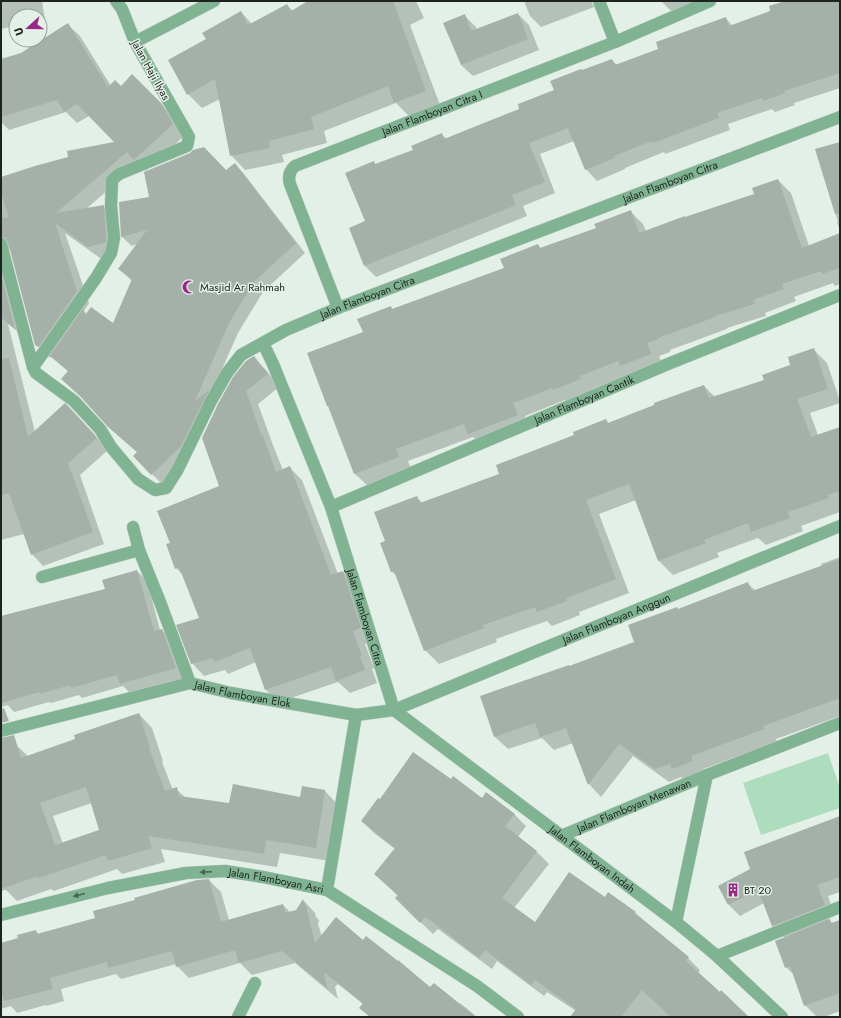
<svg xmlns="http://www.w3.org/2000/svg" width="841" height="1018" font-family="Jost,sans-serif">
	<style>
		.green { fill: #adddbd }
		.shadow { fill: #0003; fill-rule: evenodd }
		.building { fill: #a4b0a8; fill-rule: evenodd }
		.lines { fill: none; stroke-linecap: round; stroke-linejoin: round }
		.service-casing { stroke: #c0cbc3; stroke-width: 13 }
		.minor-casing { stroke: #c0cbc3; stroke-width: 13 }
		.service { stroke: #7fb392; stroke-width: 12 }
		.minor { stroke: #7fb392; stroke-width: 12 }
		.oneway { fill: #4a6453 }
		.labels { text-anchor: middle; stroke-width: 3; stroke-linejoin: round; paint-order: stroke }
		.street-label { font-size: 11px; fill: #1e2320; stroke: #e3f0e7 }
		.poi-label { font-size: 11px; fill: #1e2320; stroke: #e3f0e7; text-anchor: start }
	</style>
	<rect width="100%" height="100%" fill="#e3f0e7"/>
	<polygon class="green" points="828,753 840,788 840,808 761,835 743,783"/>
	<g class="shadow">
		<polygon points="1,1 42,1 45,20 40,21 40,16 16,16 16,26 1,29"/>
		<polygon points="310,1 416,1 424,18 410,25 440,105 409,116 396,103 324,131 327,143 282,155 284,162 245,170 231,155 220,99 202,108 188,94 207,39 241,12 252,24 287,5 293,11"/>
		<polygon points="524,1 591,1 594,7 541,27 530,16"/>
		<polygon points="661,1 697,1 671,11"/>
		<polygon points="788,1 840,1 840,88 794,103 795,105 775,112 772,109 728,124 730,130 665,154 664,152 625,168 625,169 597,181 586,169 574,141 540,154 555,193 523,206 527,216 376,277 365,266 350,228 366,222 374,162 376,165 414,150 442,135 447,139 521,110 612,60 617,65 659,50 725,18 733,26 772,11"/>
		<polygon points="518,14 529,25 539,50 473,76 461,65 465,16 476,27 477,30"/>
		<polygon points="68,25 80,36 111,86 121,87 132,76 173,117 184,136 146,171 139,163 86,209 103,206 115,218 117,253 100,258 65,233 89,303 84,311 87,314 113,325 132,281 119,269 137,244 132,246 122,237 120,203 150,198 226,171 235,165 244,174 305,253 263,292 238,333 211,394 190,456 161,483 152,474 138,453 119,436 86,401 71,388 69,372 51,356 50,358 36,344 11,248 7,251 26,338 8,324 35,432 81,420 108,450 80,475 104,544 43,566 32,554 24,534 1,540 1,178 70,158 116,142 89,116 77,123 66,112 9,130 1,122 1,59 22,54"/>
		<polygon points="840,143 840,231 837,222 838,222 816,150"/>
		<polygon points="778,180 791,193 809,246 840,234 840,284 835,286 833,283 794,297 796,301 765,313 766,316 727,328 727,329 670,350 670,352 659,356 663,366 630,374 592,389 593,391 567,402 565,400 525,416 530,427 481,446 473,437 408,461 411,469 368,486 355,474 330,408 364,333 391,308 393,310 505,268 538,245 541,249 597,229 630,211 643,224 646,231 755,195"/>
		<polygon points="813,349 827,363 840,401 840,403 810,413 818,435 840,428 840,512 801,526 803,531 766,545 758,538 717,553 719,557 673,575 659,561 636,500 599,514 629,593 579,612 580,615 552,626 547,621 496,639 497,642 439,664 425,650 397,576 392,572 381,544 387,542 416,497 423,503 501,475 606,421 609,424 704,386 715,397 765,380 792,365"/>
		<polygon points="254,358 266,370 279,387 258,404 274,448 275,450 283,470 290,468 302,480 338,574 343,572 355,585 373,641 365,644 374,668 372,669 377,683 350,693 338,682 279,702 266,690 256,662 228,674 225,670 204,676 192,663 200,619 183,575 176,568 171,543 220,487"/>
		<polygon points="840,557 840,716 776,739 777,742 703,769 706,775 686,782 681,777 669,782 633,756 601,797 589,784 573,743 554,750 542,738 508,749 494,736 570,667 636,642 679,610 748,584 756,591 822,567 821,564"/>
		<polygon points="137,571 147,581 160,630 162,630 172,640 186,678 131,694 123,686 82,698 79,695 51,703 49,702 14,712 8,705 1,707 1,640 106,589"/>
		<path d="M139,714L152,728L163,761L162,762L173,790L176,789L185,797L230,804L301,798L325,791L338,805L330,861L280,853L277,867L161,849L165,862L122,874L117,869L54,891L51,889L17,901L6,890L1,891V750L16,745L28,756L77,740ZM92,803L100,831L63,844L53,816Z"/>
		<polygon points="452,780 482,799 514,814 526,826 518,837 537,852 549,864 514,908 535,924 605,898 608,894 635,913 646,923 688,958 700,970 698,973 748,1017 580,1017 576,1011 547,992 544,996 497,961 492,969 438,929 433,934 408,910 398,896 375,874 395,849 374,833 362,821 381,801"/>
		<polygon points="840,817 840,892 828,896 835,916 828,919 833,924 840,921 840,1011 824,1017 817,1017 805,1005 794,975 786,967 785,938 772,926 764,903 740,916 729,905 752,869"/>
		<polygon points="209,880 221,892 229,920 283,905 290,912 296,911 304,901 315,913 316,917 319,920 318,924 322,937 363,941 431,988 459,1004 460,1003 477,1017 370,1017 361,1008 364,1005 338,984 335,987 338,999 295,963 252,975 240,963 189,978 177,966 176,964 121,979 116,974 61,989 64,1001 46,1006 46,1005 17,1013 11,1006 1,1009 1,944 19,939 36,931 39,934 96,919"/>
	</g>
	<g class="building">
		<polygon points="308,1 393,1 426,91 394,103 388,86 311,117 314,129 269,141 270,148 230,156 215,79 187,95 168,60 206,39 202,33 241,11 248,25 287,4 291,11"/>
		<polygon points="785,1 840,1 840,73 784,91 785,93 763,101 762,98 717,113 719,118 653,143 652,141 614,156 615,158 585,170 568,128 550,135 529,143 545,182 512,195 516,205 364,266 349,228 365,221 345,173 374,161 375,164 413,150 411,146 442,133 444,139 519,109 518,104 554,90 550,81 581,69 582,70 612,59 615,65 658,49 656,42 726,17 729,26 770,11 769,6"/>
		<polygon points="518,13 528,39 461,65 443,23 465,14 471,31"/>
		<polygon points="68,23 108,87 115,80 121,86 132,74 162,104 173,124 135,159 134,160 127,152 56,213 104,205 106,238 106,242 88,247 55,223 77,291 38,347 35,345 8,242 6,238 1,237 1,218 9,217 1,193 1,177 35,166 68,157 67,151 114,142 77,104 64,112 57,100 1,117 1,59 21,53"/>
		<polygon points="840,142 840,213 835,214 815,149"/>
		<polygon points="204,147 226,170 235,163 296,243 254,282 229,323 195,401 209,390 181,446 151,475 133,456 137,452 108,427 80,396 61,379 68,371 50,356 83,309 85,315 91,307 113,323 132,279 118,269 147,230 121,237 119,202 149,197 144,172 190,153 193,150"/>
		<polygon points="778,179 802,248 840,233 840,268 822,274 821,271 782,284 784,289 753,300 755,304 715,316 715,317 658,338 658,339 647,343 651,354 620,366 618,361 580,376 581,379 553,390 552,388 513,403 518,415 468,434 464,424 396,449 399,457 354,474 328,406 327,406 307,353 363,332 357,319 391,306 392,309 504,268 500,259 538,244 540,248 596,228 594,224 631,210 639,233 685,216 685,217 754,194 752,188"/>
		<polygon points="1,274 15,329 1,317"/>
		<polygon points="814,348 828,389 797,399 811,437 840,427 840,491 828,495 829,498 788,512 790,518 751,532 748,523 704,540 706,543 658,561 629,484 586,500 616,579 566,598 567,601 537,612 535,607 483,625 484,628 424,651 394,571 391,572 380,543 385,541 374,512 417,496 420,503 499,474 496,465 574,435 573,432 606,419 608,423 654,405 654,403 704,385 709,398 764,380 762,375 790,365 788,357"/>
		<polygon points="254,356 268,374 246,391 262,437 263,436 276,472 290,466 331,575 343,571 361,628 353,631 362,656 360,656 365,670 336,681 331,667 265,690 250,648 214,662 213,658 191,664 176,625 199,618 179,567 175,569 166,544 170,543 157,511 219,486 202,438 218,404 233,377 246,361"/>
		<polygon points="9,358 28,437 65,403 69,407 94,434 97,438 68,463 93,532 31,555 9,493 1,495 1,359"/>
		<polygon points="840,559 840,698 763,726 764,729 691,756 693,761 672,769 670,764 655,769 619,744 588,785 566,728 540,737 535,723 494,737 480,696 569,665 569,666 634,642 628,625 677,607 678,609 748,582 752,591"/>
		<polygon points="137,570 154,631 162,629 176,668 120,684 117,675 71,688 70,685 40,694 39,692 1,703 1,616 105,589 102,580"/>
		<polygon points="4,708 9,721 1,723 1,709"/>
		<path d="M139,713L150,748H149L165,791L177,787L179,796L229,803L233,784L300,797L302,786L325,790L316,848L266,840L264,854L148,836L152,848L108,861L106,855L39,878L38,876L1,889V738L14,735L21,758L75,739L74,735ZM86,787L99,830L55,845L40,803Z"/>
		<polygon points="413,752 451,779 453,776 482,798 486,792 515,814 505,826 537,851 502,898 535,922 569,872 605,897 608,892 636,912 635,913 689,957 686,961 720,992 721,990 749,1017 671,1017 642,990 621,1017 570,1017 576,1009 535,980 531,985 485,950 479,958 426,917 420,923 395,898 398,895 374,874 395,848 361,821 378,798 380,799"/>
		<polygon points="840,816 840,877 817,885 825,905 772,926 758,890 728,905 718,886 750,869 744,852"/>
		<polygon points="209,879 221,922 283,904 285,913 296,910 303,899 306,907 307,907 307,911 315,943 336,917 363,940 366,936 398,961 398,960 430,987 434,983 476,1017 370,1017 359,1008 363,1003 325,973 324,975 328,989 282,951 239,963 235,950 176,967 172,951 108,968 107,962 50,978 53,989 4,1001 1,990 1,943 18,938 17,935 36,930 37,934 95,918 93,911 135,900 134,898 197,880"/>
		<polygon points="830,919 831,923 840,920 840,993 804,1006 790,966 785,968 775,941"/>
	</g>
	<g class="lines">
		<g class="service-casing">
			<polyline id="service" points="238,1017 255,983"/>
		</g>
		<g class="minor-casing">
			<g id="minor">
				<polyline points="599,1 615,42"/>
				<polyline points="135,42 214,1"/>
				<path id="s1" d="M1,244L33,367L36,373L74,401L100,429L111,447L138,479L155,490L166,488L178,469L211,401L227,373L241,355L286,330L338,308L840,117"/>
				<path id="s2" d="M338,308L290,184C288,177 289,171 295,166L615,42L710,1"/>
				<path id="s3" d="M263,343L273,364L331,507L394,710"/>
				<polyline points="33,367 96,278 111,253 114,238 111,206 112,180 119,174 187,146 189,137 135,42 122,9 116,1"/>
				<path id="s4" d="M331,507L668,364L840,295"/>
				<polyline points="133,527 139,550 160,602 190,683"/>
				<polyline points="42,577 139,550"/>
				<path id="s5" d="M394,710L676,922L717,956L782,1017"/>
				<path id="s6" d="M1,731L190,683L231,693L356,715L394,710L840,526"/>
				<path id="s7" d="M561,836L707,775L840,723"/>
				<polyline points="327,890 356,715"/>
				<path id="s8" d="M1,915L108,888L186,873L225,871L263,877L327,890L477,986L518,1017"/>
				<polyline points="676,922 707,775"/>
				<polyline points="717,956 840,907"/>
			</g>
		</g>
		<use href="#service" class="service"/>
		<use href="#minor" class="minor"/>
	</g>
	<defs><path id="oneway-solid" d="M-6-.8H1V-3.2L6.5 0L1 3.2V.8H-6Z"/></defs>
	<g class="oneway">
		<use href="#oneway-solid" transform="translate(206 872) rotate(177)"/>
		<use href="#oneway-solid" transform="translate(79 895) rotate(166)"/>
	</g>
	<defs>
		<g id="mosque-bare" transform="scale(1.08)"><path d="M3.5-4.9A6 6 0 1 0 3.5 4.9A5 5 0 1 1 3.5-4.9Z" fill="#982785" stroke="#e3f0e7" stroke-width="2.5" paint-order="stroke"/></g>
		<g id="building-bare" transform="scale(1.08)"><path d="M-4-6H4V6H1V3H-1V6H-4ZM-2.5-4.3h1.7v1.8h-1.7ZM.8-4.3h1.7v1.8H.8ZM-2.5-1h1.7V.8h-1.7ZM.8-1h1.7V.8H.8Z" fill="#982785" stroke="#e3f0e7" stroke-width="2.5" paint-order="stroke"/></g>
	</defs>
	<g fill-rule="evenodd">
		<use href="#mosque-bare" x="189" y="287"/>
		<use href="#building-bare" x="733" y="890"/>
	</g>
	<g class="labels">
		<g class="street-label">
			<text transform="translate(151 70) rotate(61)" y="4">Jalan Haji Ilyas</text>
			<text dy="4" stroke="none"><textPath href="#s2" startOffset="300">Jalan Flamboyan Citra I</textPath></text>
			<text dy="4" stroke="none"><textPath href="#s1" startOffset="930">Jalan Flamboyan Citra</textPath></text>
			<text dy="4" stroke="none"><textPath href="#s1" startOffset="606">Jalan Flamboyan Citra</textPath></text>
			<text dy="4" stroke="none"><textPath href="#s4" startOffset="275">Jalan Flamboyan Cantik</textPath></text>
			<text dy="4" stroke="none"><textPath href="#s3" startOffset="293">Jalan Flamboyan Citra</textPath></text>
			<text dy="4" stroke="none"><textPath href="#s6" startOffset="643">Jalan Flamboyan Anggun</textPath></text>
			<text dy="4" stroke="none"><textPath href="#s6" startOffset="249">Jalan Flamboyan Elok</textPath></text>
			<text dy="4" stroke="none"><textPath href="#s7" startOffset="79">Jalan Flamboyan Menawan</textPath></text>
			<text dy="4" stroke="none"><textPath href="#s5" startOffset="248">Jalan Flamboyan Indah</textPath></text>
			<text dy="4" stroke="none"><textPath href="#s8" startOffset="281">Jalan Flamboyan Asri</textPath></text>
		</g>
		<g class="poi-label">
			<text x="200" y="291">Masjid Ar Rahmah</text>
			<text x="744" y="894">BT 20</text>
		</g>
	</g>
	<rect width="841" height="1018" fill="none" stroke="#1e2320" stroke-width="4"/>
	<g transform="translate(28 28) rotate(249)"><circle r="19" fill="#e3f0e7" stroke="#949e97"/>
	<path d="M0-3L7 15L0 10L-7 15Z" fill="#982785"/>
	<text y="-6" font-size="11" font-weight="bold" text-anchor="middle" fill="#1e2320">U</text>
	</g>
</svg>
